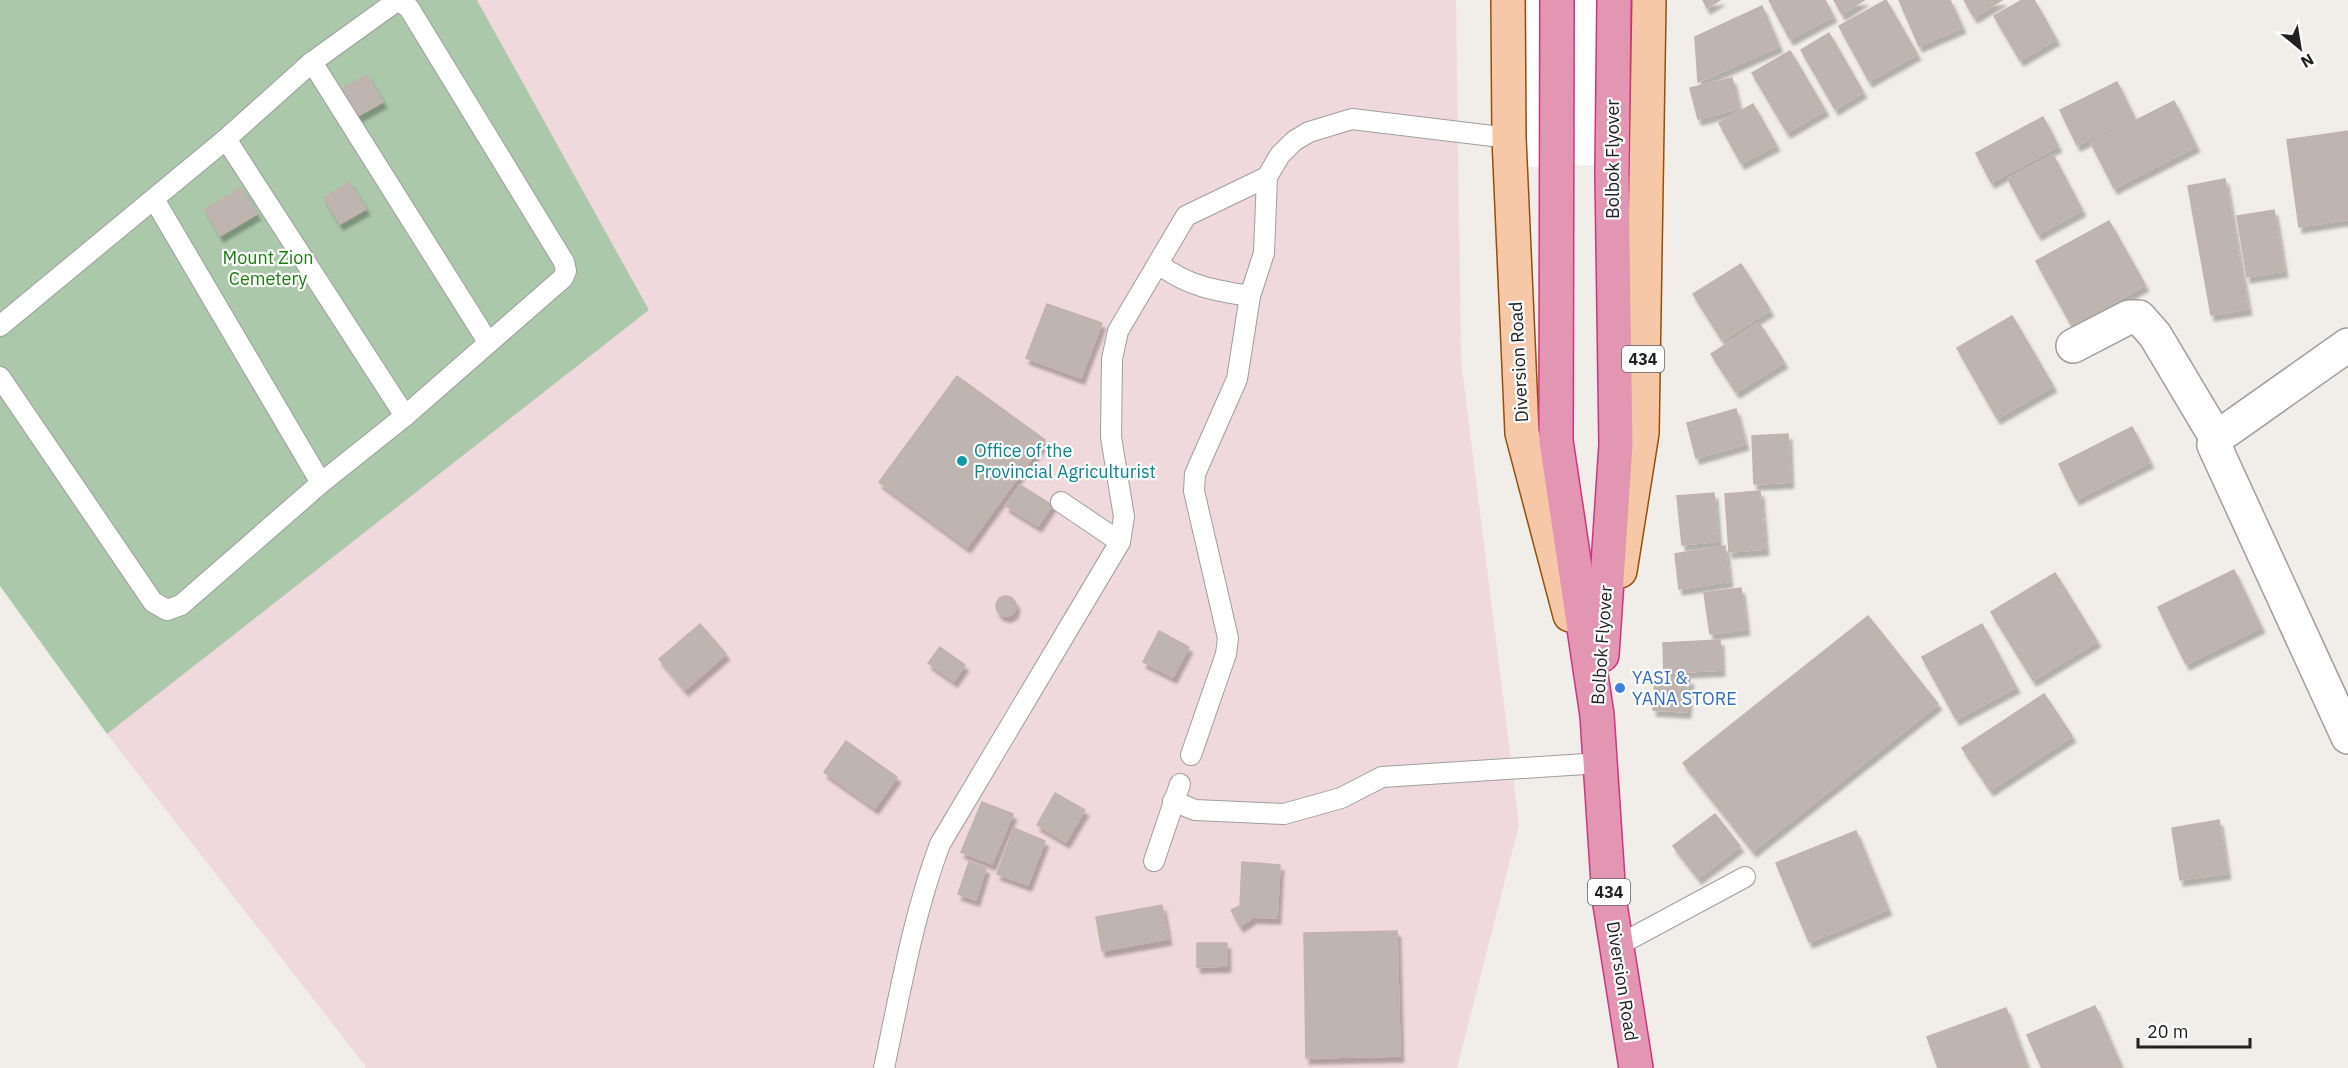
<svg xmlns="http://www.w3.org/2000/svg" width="2348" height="1068" font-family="'IBM Plex Sans',sans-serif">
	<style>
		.commercial { fill: #f0d9dc }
		.cemetery { fill: #abc8ab }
		.pier { fill: #fff }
		.building { fill: #beb5b1; stroke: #c2b2ab; stroke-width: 1.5; filter: url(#shadow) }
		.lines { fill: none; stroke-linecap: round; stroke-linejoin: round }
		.lane-casing { stroke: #9e9e9e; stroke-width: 22 }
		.street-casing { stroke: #9e9e9e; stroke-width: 36 }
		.primary-casing { stroke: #955009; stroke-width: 36 }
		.highway-casing { stroke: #d13383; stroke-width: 36 }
		.lane { stroke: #fff; stroke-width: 20 }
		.street { stroke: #fff; stroke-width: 33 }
		.primary { stroke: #f7c8a7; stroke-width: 33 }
		.highway { stroke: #e396b1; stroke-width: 33 }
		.culture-dot { fill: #0f9aa8; stroke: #fff; stroke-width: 2 }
		.shop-dot { fill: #3f7fe0; stroke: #fff; stroke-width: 2 }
		.labels { text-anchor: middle; stroke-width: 4.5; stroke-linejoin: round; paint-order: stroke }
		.shield { fill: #fff; stroke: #646464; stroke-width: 1.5 }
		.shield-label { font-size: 16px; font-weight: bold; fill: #212121 }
		.street-label { font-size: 18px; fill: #212121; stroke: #fff }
		.park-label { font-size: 18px; fill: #1b7b13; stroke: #fff }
		.culture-label { font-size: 18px; fill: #0d838f; stroke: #fff; text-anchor: start }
		.shop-label { font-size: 18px; fill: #366cbe; stroke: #fff; text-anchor: start }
	</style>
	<defs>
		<filter id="shadow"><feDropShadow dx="3.5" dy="6" stdDeviation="1.5" flood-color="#0004"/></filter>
	</defs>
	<rect width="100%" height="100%" fill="#f1ede8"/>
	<polygon class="commercial" points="477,0 1456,0 1461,360 1519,825 1457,1068 367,1068 107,734 649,310"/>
	<polygon class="cemetery" points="0,0 477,0 649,310 107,734 0,586"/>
	<polygon class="pier" points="1528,0 1634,0 1631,164 1526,167"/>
	<g class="building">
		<polygon points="1703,0 1720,0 1707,8"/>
		<polygon points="1769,0 1825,0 1833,16 1790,39"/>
		<polygon points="1834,0 1864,0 1842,14"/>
		<polygon points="1886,0 1917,54 1869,81 1839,26"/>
		<polygon points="1899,0 1950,0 1962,27 1919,46"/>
		<polygon points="1964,0 2002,0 1974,17"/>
		<polygon points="2022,0 2034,0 2056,39 2020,60 1994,16"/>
		<polygon points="1762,6 1779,46 1698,82 1695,37"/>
		<polygon points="1829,33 1863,92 1835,109 1801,50"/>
		<polygon points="1790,51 1825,110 1787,132 1752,73"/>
		<polygon points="367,75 383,102 356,117 340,90"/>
		<polygon points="1732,78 1739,108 1698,119 1690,88"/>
		<polygon points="2117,82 2134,117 2077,145 2060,110"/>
		<polygon points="2174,101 2196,146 2114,188 2091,143"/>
		<polygon points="1753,104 1776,145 1741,163 1719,123"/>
		<polygon points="2043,117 2058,146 1991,182 1976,153"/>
		<polygon points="2348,131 2348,219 2299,227 2287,140"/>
		<polygon points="2053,155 2082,210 2038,234 2008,179"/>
		<polygon points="2225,179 2248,309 2211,315 2188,186"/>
		<polygon points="349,182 366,209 340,224 324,198"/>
		<polygon points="241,188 257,214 220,236 205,209"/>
		<polygon points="2274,210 2284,271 2247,277 2237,216"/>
		<polygon points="2109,221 2145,285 2072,326 2036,261"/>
		<polygon points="1741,264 1770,310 1722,340 1693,294"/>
		<polygon points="1047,304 1102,323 1081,378 1026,358"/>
		<polygon points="2012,316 2053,386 1997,418 1957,348"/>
		<polygon points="1759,323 1784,362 1736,392 1711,354"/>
		<polygon points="957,376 1045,440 967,547 879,482"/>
		<polygon points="1736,409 1745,444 1696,458 1687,423"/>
		<polygon points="2132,427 2150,462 2076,499 2059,464"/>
		<polygon points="1788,434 1790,482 1754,484 1752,436"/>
		<polygon points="1020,485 1052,505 1038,526 1006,506"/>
		<polygon points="1760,491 1765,549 1729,552 1725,494"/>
		<polygon points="1714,493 1718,541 1682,545 1677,496"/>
		<polygon points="1725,546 1729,581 1679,589 1675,554"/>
		<polygon points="2234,570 2261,627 2186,664 2158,607"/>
		<polygon points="2055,573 2097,641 2033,680 1991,612"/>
		<polygon points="1741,588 1746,629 1710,634 1704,593"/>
		<circle cx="1006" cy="606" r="10"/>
		<polygon points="1868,616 1938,704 1753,851 1683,763"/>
		<polygon points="700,624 726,654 685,690 659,659"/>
		<polygon points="1982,624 2016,687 1956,719 1922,657"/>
		<polygon points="1159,631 1189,647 1173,677 1143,662"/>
		<polygon points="1720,640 1721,670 1664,673 1663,643"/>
		<polygon points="940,647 965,665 954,681 928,663"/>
		<polygon points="1655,677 1690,679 1687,712 1653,710"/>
		<polygon points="2044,694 2072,736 1990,790 1962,748"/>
		<polygon points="846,741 897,777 875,808 824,772"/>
		<polygon points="1055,793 1085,810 1066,842 1037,825"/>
		<polygon points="982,802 1013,814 992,864 961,852"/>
		<polygon points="1715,814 1740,846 1698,878 1673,846"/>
		<polygon points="2219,820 2227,873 2180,880 2172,828"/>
		<polygon points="1014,828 1045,841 1028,885 997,874"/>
		<polygon points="1856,831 1888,909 1809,942 1776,863"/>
		<polygon points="969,862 986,868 976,900 958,894"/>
		<polygon points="1242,862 1280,865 1277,918 1250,917 1251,919 1240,926 1231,910 1240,906"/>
		<polygon points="1162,905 1168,939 1102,951 1096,917"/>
		<polygon points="1397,931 1400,1056 1306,1058 1304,933"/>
		<polygon points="1197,943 1227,943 1227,966 1197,967"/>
		<polygon points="2095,1006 2122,1068 2042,1068 2027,1035"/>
		<polygon points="2006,1008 2028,1068 1938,1068 1927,1037"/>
	</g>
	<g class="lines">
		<g class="lane-casing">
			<g id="lane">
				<polyline points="312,62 488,342"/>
				<polyline points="226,139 405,416"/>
				<polyline points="154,199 321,483"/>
				<path d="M1159,264C1186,286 1217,291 1250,296"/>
				<polyline points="0,326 226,139 312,62 394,3 401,2 409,8 564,262 566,271 563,278 405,416 321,483 181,605 167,610 153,602 0,377"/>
				<polyline points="1061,502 1120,542"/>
				<polyline points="1191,755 1226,654 1228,638 1194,491 1195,474 1237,379 1250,296 1264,253 1267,177 1280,155 1294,141 1309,132 1352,119 1509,138"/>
				<polyline points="1173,801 1195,810 1284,814 1341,798 1382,777 1601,763"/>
				<polyline points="1154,861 1180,784"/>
				<polyline points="1615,947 1745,877"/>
				<path d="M884,1068C900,993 913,916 940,844L1120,542L1124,517L1111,437L1112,359L1118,331L1186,216L1267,177"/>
			</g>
		</g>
		<g class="street-casing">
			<g id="street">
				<polyline points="2348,345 2222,434 2214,445 2348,737"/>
				<polyline points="2073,346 2129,317 2139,317 2155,335 2217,439"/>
			</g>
		</g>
		<g class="primary-casing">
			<g id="primary">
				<polyline points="1508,0 1509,138 1522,433 1570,615"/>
				<polyline points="1620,571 1642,433 1649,0"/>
			</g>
		</g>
		<g class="highway-casing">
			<g id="highway">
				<polyline points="1557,0 1556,441 1597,715 1609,898 1636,1068"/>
				<polyline points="1602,655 1616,445 1612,173 1614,0"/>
			</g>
		</g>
		<use href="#lane" class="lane"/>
		<use href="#street" class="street"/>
		<use href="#primary" class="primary"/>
		<use href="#highway" class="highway"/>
	</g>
	<circle class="culture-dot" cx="962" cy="461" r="6"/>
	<circle class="shop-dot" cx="1620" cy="688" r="6"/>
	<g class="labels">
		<g class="shield">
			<rect x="1622" y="346" width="42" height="26" rx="4.5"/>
			<rect x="1588" y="879" width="42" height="26" rx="4.5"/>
		</g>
		<g class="shield-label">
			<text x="1643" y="365">434</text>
			<text x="1609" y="898">434</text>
		</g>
		<g class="street-label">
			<text transform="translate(1613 159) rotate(-90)" y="6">Bolbok Flyover</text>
			<text transform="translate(1519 362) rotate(-93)" y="6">Diversion Road</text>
			<text transform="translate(1602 645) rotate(-86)" y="6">Bolbok Flyover</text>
			<text transform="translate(1622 981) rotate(81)" y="6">Diversion Road</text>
		</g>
		<g class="park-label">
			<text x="268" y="264">Mount Zion<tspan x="268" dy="21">Cemetery</tspan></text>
		</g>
		<g class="culture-label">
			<text x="974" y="457">Office of the<tspan x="974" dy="21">Provincial Agriculturist</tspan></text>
		</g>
		<g class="shop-label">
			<text x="1632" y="684">YASI &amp;<tspan x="1632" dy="21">YANA STORE</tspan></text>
		</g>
	</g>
	<g transform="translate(2300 48) rotate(150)" stroke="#ffffff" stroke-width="4.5" paint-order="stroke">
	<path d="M0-4.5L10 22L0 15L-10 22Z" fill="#212121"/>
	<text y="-9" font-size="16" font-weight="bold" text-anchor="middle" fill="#212121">N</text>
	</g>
	<path d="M2138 1038v9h112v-9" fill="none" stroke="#212121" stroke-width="3"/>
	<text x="2147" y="1038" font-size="18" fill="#212121" stroke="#ffffff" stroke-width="4.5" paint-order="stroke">20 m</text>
</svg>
